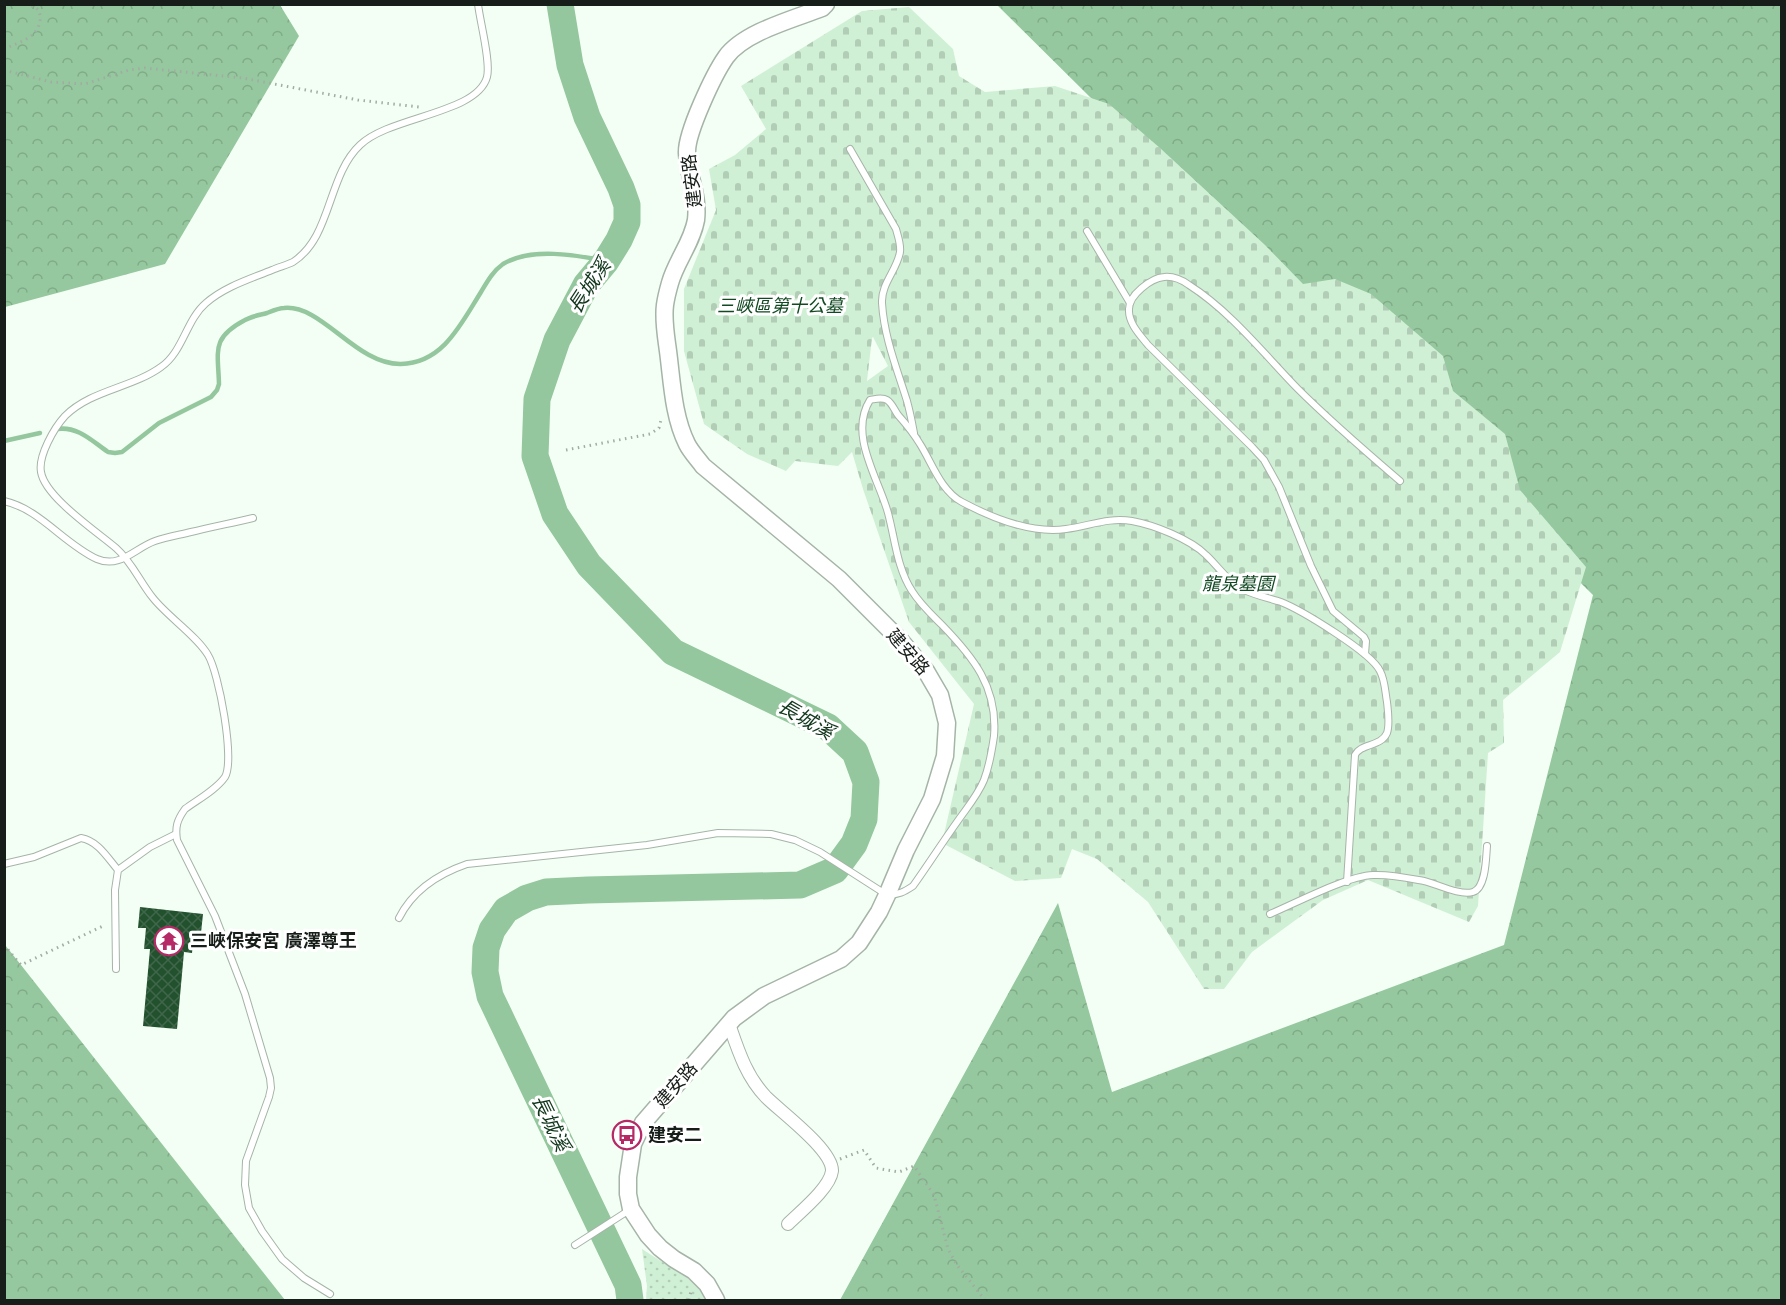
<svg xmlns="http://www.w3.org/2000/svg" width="1786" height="1305" font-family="'Libre Baskerville','Noto Sans TC',serif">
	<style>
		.forest { fill: url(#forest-crowns) }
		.cemetery { fill: url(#cemetery-stones); fill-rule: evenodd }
		.park { fill: url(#park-dots) }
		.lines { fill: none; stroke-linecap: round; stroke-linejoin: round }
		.stream { stroke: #94c79d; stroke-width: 4.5 }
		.river { stroke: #94c79d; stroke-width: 27 }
		.building { fill: url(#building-cross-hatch) }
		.lane-casing { stroke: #a6b4a8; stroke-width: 8 }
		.street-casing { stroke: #a6b4a8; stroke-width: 14 }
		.secondary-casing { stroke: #a6b4a8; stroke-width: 19 }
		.path { stroke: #a2aca3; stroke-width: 3; stroke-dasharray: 1.5 4.5; stroke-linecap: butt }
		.lane { stroke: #fff; stroke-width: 6 }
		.street { stroke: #fff; stroke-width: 12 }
		.secondary { stroke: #fff; stroke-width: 16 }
		.labels { text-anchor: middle; stroke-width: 6; stroke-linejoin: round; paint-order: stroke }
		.street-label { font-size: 18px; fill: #171d18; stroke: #fff }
		.park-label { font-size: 18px; font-style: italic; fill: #104922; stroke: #fff }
		.poi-label { font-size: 18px; font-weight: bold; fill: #171d18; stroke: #fff; text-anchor: start }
		.water-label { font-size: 20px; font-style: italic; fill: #10361b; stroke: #fff }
	</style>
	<defs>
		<pattern id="forest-crowns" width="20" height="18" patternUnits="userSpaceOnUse" patternTransform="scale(1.5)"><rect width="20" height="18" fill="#95c89e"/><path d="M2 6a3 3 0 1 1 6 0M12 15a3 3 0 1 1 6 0" fill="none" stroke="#80ab87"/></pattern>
		<pattern id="cemetery-stones" width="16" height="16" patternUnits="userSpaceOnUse" patternTransform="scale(1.5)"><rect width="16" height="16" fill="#d0f0d5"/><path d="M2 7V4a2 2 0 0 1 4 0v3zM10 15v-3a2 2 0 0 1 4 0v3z" fill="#b2cdb6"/></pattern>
		<pattern id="park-dots" width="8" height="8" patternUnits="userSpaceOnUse" patternTransform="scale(1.5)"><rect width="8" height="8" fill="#d0f0d5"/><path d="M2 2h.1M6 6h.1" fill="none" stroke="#b2cdb6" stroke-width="1.8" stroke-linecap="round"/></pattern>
		<pattern id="building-cross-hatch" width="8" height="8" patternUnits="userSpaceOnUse" patternTransform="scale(1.5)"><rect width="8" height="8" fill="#22512e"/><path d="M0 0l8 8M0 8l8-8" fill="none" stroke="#40664a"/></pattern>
	</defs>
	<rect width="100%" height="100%" fill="#f3fff4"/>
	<g class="forest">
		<polygon points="5,4 280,5 299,36 165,264 5,307"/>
		<polygon points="997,5 1781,5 1781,1300 840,1300 1058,903 1112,1092 1504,945 1593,595"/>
		<polygon points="5,945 21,965 285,1300 5,1300"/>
	</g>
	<path class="cemetery" d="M909,7L953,49L959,76L985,92L1055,86L1109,104L1160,148L1265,245L1303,284L1335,279L1371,294L1443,356L1453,391L1505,434L1520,490L1586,567L1560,652L1503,700L1504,743L1488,753L1478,906L1469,922L1368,880L1323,900L1252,952L1224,989H1204L1148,902L1097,859L1072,849L1061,878L1015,881L942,843L974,704L909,622L863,489L852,452L838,466L795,461L786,471L747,454L704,424L684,351V289L716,210L709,169L735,155L766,129L741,86L862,11ZM873,337L888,366L867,381L872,338Z"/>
	<polygon class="park" points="642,1249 698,1285 705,1300 646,1300 647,1286"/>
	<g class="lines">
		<g class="stream">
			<path d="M57,429C78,426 92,441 108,452L115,453L122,452L159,423L211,397L217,390L219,384C218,350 211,338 245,320C252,316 260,315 267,313C272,311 279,308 284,308C322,304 356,365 401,364C443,363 461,324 481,292C487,282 493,271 503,264C531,247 576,255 606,261"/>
			<polyline points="4,441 40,433"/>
		</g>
		<polyline class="river" points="560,4 570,65 587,117 621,188 627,205 627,222 619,240 606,261 586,285 557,340 537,399 535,456 555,514 589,565 673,652 828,727 855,752 866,782 864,819 854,844 835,870 800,885 588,890 546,892 527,898 506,910 492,930 486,948 485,972 490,996 628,1285 630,1300"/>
	</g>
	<polygon class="building" points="140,907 203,914 201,933 194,932 192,953 184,952 177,1029 143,1026 150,949 144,949 146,928 138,928"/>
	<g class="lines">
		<g class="lane-casing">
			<g id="lane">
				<path d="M850,149L896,229C898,237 901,244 900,252C897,270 881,284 882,303C884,337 897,369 907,401C910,412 912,422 914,433"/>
				<polyline points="1087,231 1130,303"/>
				<path d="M4,501C40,509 64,544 97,559C120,569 135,548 155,541C166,537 179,535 191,532C211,527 232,523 253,518"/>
				<path d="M1365,654L1366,641L1364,637L1333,611L1311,566L1279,487L1264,460L1252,447L1148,345C1140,335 1128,323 1129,309C1129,295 1151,278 1164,277C1173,276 1182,280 1189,285C1230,311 1264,354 1298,389C1330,421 1365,451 1400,481"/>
				<path d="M4,864L34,857L81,838C98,841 107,857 118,870"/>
				<path d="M1270,914C1296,903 1347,876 1373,875C1390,874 1408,878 1424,881C1437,884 1460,896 1473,892C1486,888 1486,858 1487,846"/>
				<path d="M399,918C413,890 438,874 467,864L647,845L718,833L771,834L795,840L820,852L887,895C898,895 904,892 913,886C928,865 942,843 957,822C966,809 978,795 984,780C989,767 992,750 994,736C998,687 973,657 942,625C931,614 920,604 912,591C897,568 895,539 888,513C879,479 848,435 870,400C876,399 882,397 887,400C892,403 895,411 898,415C906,424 914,434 920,444C932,463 941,491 962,502C992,518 1031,534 1066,529C1089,526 1109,517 1132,521C1154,525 1190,539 1206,555C1217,565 1228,582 1242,589C1254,595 1268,598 1281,602C1301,610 1371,652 1380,671C1385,680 1385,691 1387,702C1388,711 1390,724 1387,733C1381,747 1361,743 1355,755L1347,882"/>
				<polyline points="116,969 115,890 118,870 150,847 176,834"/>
				<polyline points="575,1245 631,1209"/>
				<path d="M330,1294L304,1278L282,1259L262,1231L249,1208L245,1185L246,1161L269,1097L271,1088L270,1078L245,994L215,916L177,840C175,827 177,820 185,809C197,800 216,790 225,777C235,760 219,673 208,655C197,636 168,617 153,598C140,582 132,562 116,548C96,531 45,497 41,472C38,456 54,428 65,416C91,390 132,388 161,367C183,352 186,320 206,303C224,287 250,279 272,270C279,267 287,265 293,262C332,237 327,176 360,145C390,116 477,114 487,77C491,62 480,22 478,4"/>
			</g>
		</g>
		<g class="street-casing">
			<path id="street" d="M729,1024C738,1050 746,1076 766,1097C781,1112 833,1150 832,1171C830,1188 800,1212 788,1224"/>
		</g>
		<g class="secondary-casing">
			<path id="secondary" d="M716,1300L707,1284L694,1271L674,1259L660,1248L648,1235L631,1209L628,1194V1177L633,1144L643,1123L734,1018L764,996L841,959L859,943L879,912L887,895L906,850L932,799L945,756L947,723L940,695L926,671L901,641L839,579L703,466C698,459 691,452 687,444C673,416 672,381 668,351C666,336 663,320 665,305C666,298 668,290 670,283C676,261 692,243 696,220C699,196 688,176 687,153C686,133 714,74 726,57C744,32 794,19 822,8L826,4"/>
		</g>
		<g class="path">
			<path d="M4,49C13,45 23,42 31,36C39,31 45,14 35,7C32,6 29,5 25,4"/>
			<polyline points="4,70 51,82 85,84 129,70 145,68 243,78 358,100 419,107"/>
			<polyline points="566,450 650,434 659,428 661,420"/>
			<polyline points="4,945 21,965 105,925"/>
			<polyline points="840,1159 864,1150 876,1168 899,1172 914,1166 934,1195 948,1249 957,1265 985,1300"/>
			<polyline points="689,1300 691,1291"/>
		</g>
		<use href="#lane" class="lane"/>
		<use href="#street" class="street"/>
		<use href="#secondary" class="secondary"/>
	</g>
	<defs>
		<g id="temple-ring" transform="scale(1.5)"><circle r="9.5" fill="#fff" stroke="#b52a66" stroke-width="1.5"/><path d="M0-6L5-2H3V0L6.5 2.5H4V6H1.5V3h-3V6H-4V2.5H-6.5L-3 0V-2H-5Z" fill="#b52a66"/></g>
		<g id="bus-ring" transform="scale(1.5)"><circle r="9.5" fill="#fff" stroke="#b52a66" stroke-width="1.5"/><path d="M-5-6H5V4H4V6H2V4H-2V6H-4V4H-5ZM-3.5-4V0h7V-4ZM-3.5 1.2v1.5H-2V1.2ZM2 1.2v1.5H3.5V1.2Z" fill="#b52a66"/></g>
	</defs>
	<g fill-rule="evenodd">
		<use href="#temple-ring" x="169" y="941"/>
		<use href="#bus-ring" x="627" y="1135"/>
	</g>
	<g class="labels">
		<g class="street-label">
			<text transform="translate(692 181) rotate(-97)" y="6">建安路</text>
			<text transform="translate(908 652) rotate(49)" y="6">建安路</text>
			<text transform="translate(676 1085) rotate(-49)" y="6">建安路</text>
		</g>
		<g class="park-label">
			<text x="780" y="312">三峽區第十公墓</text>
			<text x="1238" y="590">龍泉墓園</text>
		</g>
		<g class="poi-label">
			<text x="190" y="947">三峽保安宮 廣澤尊王</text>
			<text x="648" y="1141">建安二</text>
		</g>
		<g class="water-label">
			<text transform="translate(589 286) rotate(-57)" y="7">長城溪</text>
			<text transform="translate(806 719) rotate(30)" y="7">長城溪</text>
			<text transform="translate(551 1123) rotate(64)" y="7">長城溪</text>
		</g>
	</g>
	<rect width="1786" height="1305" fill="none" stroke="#171d18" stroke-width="12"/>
</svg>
